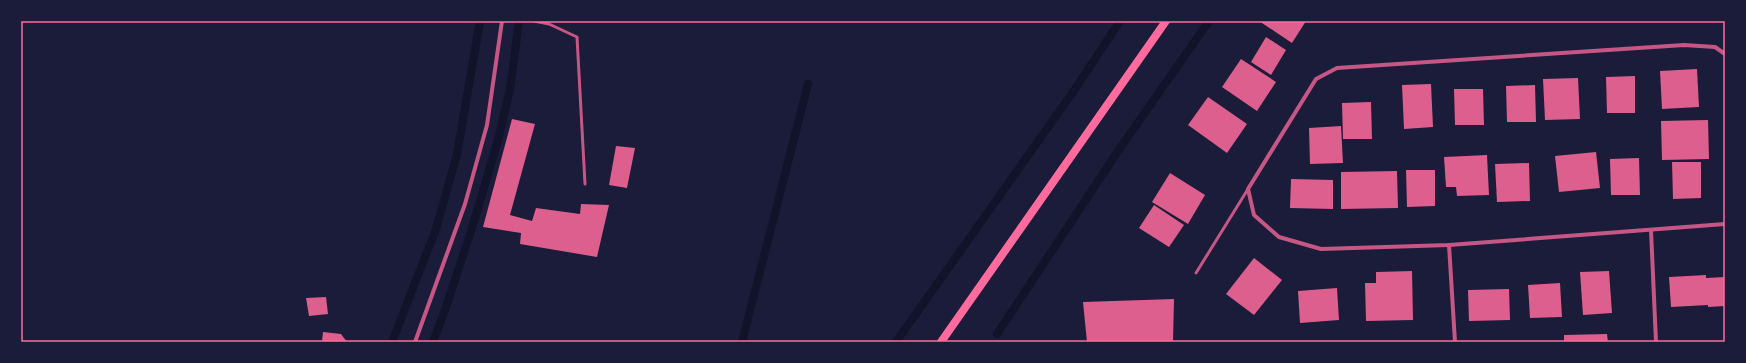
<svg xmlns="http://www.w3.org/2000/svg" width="1746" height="363" font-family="'Libre Baskerville',serif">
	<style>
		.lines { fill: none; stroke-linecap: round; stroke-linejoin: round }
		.stream { stroke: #12122b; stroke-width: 8 }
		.building { fill: #dd5f8e }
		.service { stroke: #c65784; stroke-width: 3 }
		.minor { stroke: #c65784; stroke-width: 4 }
		.secondary { stroke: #ff6b9d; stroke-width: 8 }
		.neatline { fill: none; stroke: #ff6b9d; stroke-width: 1.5 }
	</style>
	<rect width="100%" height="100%" fill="#1b1b3a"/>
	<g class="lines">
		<g class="stream">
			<polyline points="997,334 1118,151 1209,21"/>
			<polyline points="392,342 436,229 457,154 480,21"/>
			<polyline points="433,342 445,310 472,228 498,140 510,89 519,21"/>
			<polyline points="742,342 808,84"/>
			<polyline points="896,342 1075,89 1120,21"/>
		</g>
	</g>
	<g class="building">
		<polygon points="1259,21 1306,21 1292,43"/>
		<polygon points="1266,37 1286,50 1271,75 1251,62"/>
		<polygon points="1241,59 1276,82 1257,111 1222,87"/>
		<polygon points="1697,69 1699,107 1662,109 1660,71"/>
		<polygon points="1635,76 1635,113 1607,113 1606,77"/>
		<polygon points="1578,78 1580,119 1545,120 1543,79"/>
		<polygon points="1431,84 1433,127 1404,129 1402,85"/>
		<polygon points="1535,85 1536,122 1507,122 1506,86"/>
		<polygon points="1454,89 1483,89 1484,125 1455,125"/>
		<polygon points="1208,97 1247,124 1227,153 1188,125"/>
		<polygon points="1371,102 1372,139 1343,139 1342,103"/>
		<polygon points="512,119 535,124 510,215 532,221 536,208 580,214 581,204 609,205 597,257 520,244 521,233 483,227"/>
		<polygon points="1708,120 1709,159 1662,160 1661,121"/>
		<polygon points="1341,126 1343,163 1310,164 1309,128"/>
		<polygon points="616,146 635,148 627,188 609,185"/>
		<polygon points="1596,152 1600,188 1559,192 1555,156"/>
		<polygon points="1487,155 1489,195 1457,196 1456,187 1446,187 1444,157"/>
		<polygon points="1639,158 1640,195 1611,195 1610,159"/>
		<polygon points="1672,162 1701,162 1701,198 1673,199"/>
		<polygon points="1529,163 1530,201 1497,202 1495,164"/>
		<polygon points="1406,170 1435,170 1435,206 1407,207"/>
		<polygon points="1397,171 1398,208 1341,209 1341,172"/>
		<polygon points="1170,173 1205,195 1188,224 1152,202"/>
		<polygon points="1291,179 1333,180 1333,209 1290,208"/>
		<polygon points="1154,205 1184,225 1169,247 1139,228"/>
		<polygon points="1254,258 1282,280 1254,315 1226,294"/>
		<polygon points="1412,271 1413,320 1366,321 1365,283 1376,283 1376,272"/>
		<polygon points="1609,271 1612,313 1583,315 1580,272"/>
		<polygon points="1706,275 1706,278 1725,277 1725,306 1708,307 1708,305 1671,307 1669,277"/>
		<polygon points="1560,283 1562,317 1530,318 1528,285"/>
		<polygon points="1337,288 1339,320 1300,323 1298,291"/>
		<polygon points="1509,289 1510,320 1469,321 1468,290"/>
		<polygon points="326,297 328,314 309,316 306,298"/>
		<polygon points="1174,299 1173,342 1087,342 1083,302"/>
		<polygon points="323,332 341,334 347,342 322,342"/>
		<polygon points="1607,334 1608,342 1564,342 1564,335"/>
	</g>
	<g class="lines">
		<g class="service">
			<polyline points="534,21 549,24 577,37 585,184"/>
			<polyline points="1196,273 1248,189"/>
		</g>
		<g class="minor">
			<polyline points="1725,54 1715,47 1684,45 1337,68 1316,79 1248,189 1254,215 1279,237 1321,249 1449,245 1725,224"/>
			<polyline points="1651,230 1656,342"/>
			<polyline points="1449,245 1455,342"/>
			<polyline points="415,342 465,204 487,125 502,21"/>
		</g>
		<polyline class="secondary" points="941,342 1166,21"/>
	</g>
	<rect width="1746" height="363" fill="none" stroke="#1b1b3a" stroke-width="44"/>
	<rect x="22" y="22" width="1702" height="319" class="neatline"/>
</svg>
